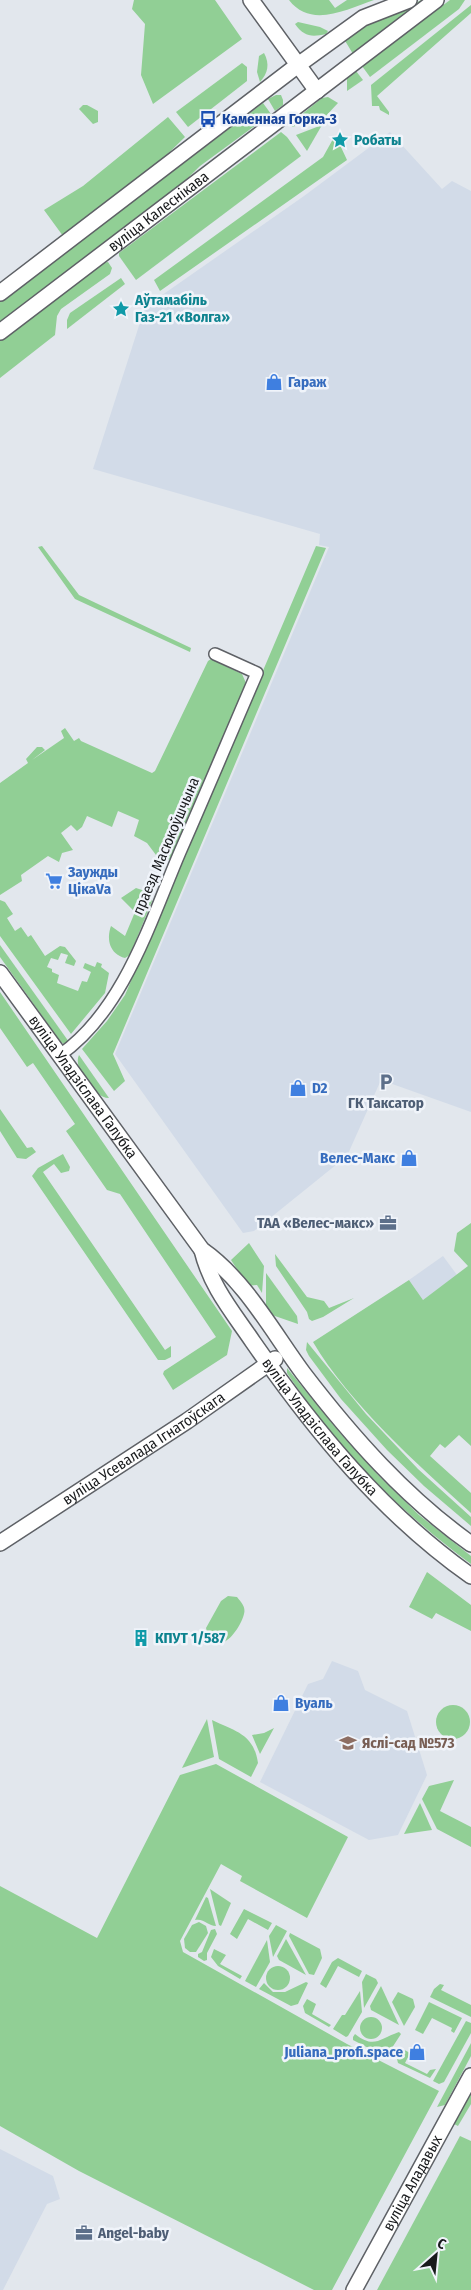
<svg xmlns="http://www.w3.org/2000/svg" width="471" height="2290" font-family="'Fira Sans Condensed',sans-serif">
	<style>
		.built { fill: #d2dbe8 }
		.green { fill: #91cf95 }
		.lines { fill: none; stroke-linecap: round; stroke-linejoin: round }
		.street-casing { stroke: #5e6166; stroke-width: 14 }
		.secondary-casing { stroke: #5e6166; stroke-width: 18 }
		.street { stroke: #fff; stroke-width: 11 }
		.secondary { stroke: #fff; stroke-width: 15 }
		.labels { text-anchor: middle; stroke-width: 5; stroke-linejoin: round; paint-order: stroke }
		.transit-label { font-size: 15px; font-weight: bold; fill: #164399; stroke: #f0f4fa; text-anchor: start }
		.culture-label { font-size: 15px; font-weight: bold; fill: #0d838f; stroke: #f0f4fa; text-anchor: start }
		.street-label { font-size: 15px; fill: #181a1c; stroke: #f0f4fa }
		.shop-label { font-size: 15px; font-weight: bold; fill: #366cbe; stroke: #f0f4fa; text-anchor: start }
		.service-label { font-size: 15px; font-weight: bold; fill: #4e5e75; stroke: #f0f4fa }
		.education-label { font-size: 15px; font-weight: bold; fill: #785e54; stroke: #f0f4fa; text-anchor: start }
	</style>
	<rect width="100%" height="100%" fill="#e2e7ed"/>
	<g class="built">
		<polygon points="390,132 442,189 452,181 471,191 471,1112 381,1080 347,1156 254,1231 243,1233 115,1054 329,547 319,545 320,534 93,469 145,307 304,196"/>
		<polygon points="443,1256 457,1275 423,1300 409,1280"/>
		<polygon points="332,1661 358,1671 365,1690 407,1711 427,1775 398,1835 369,1840 260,1782 308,1684 323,1679"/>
		<polygon points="0,2149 53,2176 60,2199 47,2204 3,2290 0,2290"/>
	</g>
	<g class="green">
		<polygon points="134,0 215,0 242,39 153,104 141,75 145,24 132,9"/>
		<path d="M289,0H329L335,8L347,0H374C347,9 311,29 289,0Z"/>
		<polygon points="421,0 427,0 353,54 344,39 366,23 409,7"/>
		<polygon points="450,0 465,0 459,9 370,77 362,66"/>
		<polygon points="471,5 471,13 377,96 389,112 389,115 380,110 379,106 372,106 371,85"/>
		<path d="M298,22L320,27L328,31L326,34C312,37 304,37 295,24Z"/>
		<path d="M264,53C270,64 268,73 260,82L257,72L259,56Z"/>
		<polygon points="242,63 247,67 247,81 188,127 176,112"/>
		<polygon points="356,71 363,80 347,91 347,78"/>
		<polygon points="276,95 281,95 283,100 283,105 275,111 268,99"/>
		<polygon points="328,97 338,103 324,118 292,127 291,123 322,98"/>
		<polygon points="263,103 271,114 200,166 169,197 0,323 0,302"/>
		<polygon points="83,105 87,105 98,111 98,122 93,124 79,109"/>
		<polygon points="168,117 185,137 144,177 63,236 44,210 83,186"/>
		<polygon points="322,125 307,151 296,135"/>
		<polygon points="281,132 287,137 301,156 136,280 119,256 119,253"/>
		<polygon points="333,139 340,145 347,160 160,291 154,280 323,157"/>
		<polygon points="108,262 112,268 110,274 61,309 57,316 55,335 0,378 0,337 101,263"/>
		<polygon points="121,278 125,284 67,329 67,320 70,313"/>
		<polygon points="42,546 79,595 191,648 190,652 75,599 38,547"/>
		<polygon points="316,546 326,548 113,1054 125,1081 114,1091 82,1049 107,1021 125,995"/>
		<polygon points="211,659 242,674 246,683 171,858 162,863 147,843 134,836 139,820 118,811 112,827 87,816 82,827 77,831 71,825 61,833 73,850 62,853 59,862 48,856 21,875 22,881 0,895 0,783 28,763 26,759 37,747 42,747 45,750 32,760 64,738 61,731 65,728 74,741 79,738 81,741 152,773 155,771 208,661"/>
		<path d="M136,888L148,892L152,901L130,955L125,958C110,954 106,940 111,926L125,936L135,912L121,898Z"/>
		<polygon points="0,900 5,902 13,914 7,918 15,931 21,927 28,937 31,935 45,956 60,946 65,947 76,961 74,966 65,963 68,955 61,953 58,960 51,958 47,967 52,969 52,972 59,975 57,983 78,991 82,981 87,982 91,972 83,968 85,963 95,967 97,962 102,964 101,967 109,973 105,993 71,1034 0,936"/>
		<polygon points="0,945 69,1042 64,1044 60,1041 0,957"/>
		<polygon points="0,992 232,1331 227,1355 173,1390 163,1374 164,1371 216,1337 120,1194 107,1190 66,1131 75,1124 33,1063 27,1067 0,1028"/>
		<path d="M79,1055L109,1098C96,1099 72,1068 79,1055Z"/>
		<polygon points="0,1109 27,1148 32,1147 36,1152 26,1159 17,1158 0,1131"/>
		<polygon points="63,1154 70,1167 69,1171 61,1173 54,1164 43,1172 165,1350 171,1346 171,1357 165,1360 158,1360 32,1176 38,1168"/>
		<path d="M471,1223V1446L459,1435L445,1448L440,1444L430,1456L471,1493V1513C418,1465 349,1403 313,1342L409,1280L423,1300L468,1266L454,1251L457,1233Z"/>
		<polygon points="249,1243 264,1266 262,1293 257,1285 248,1286 231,1260"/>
		<polygon points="275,1254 307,1297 324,1301 329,1308 354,1298 323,1317 312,1321 309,1319 307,1312 276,1266"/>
		<polygon points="266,1273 297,1316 298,1324 272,1315 266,1305"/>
		<polygon points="307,1342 366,1414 418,1469 471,1517 471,1526 424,1486 387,1450 341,1399 309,1356 306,1350"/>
		<path d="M287,1368L340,1433L378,1475L419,1515L471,1556V1564C400,1512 336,1447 287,1373Z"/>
		<polygon points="427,1572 471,1605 471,1631 436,1613 432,1619 409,1607"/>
		<path d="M228,1596L237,1597C241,1602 246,1607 244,1614C239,1633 214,1662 206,1628L221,1601Z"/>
		<circle cx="453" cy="1722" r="17"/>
		<polygon points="207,1719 214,1757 182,1768"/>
		<path d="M212,1720C235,1731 254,1734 258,1763L251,1777L219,1759Z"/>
		<polygon points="274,1728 260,1754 252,1735 264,1733"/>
		<polygon points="216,1764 348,1837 307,1918 240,1881 242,1876 221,1864 180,1941 183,1952 347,2044 439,2091 332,2290 314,2290 79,2171 0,2126 0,1886 97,1938 180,1775"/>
		<polygon points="454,1780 440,1811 471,1827 471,1847 437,1829 422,1799 429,1786"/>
		<polygon points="420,1803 432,1830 404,1834"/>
		<polygon points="210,1889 231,1903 221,1926 219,1925"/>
		<path d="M206,1897L208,1898L216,1926C208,1926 204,1918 195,1920Z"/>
		<polygon points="244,1909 272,1923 268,1930 248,1919 237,1939 230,1934"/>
		<polygon points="199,1922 206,1926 208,1933 196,1952 190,1952 185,1948 184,1939 192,1925"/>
		<polygon points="276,1925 287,1931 273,1957 269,1936"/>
		<polygon points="215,1929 217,1934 207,1953 207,1960 204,1961 198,1957 198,1954 202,1952 211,1930"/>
		<polygon points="290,1933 320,1949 322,1958 314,1975 309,1974 289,1936"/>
		<polygon points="286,1939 306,1975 279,1960 277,1956"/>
		<polygon points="267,1940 270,1962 256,1987 245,1981"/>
		<polygon points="214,1949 226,1955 220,1964 242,1976 240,1979 218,1966 211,1957"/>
		<polygon points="338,1958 362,1971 359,1977 338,1966 326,1988 320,1984 332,1962"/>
		<circle cx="278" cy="1978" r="12"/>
		<polygon points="366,1974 376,1979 378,1983 364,2008 362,1982"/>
		<polygon points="306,1982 308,1983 298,2004 291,2006 259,1989 264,1983 273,1992 285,1992"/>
		<polygon points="440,1984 444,1985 441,1990 471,2005 471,2017 430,1997 434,1989"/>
		<polygon points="381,1986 399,2025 371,2010 370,2006"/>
		<polygon points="360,1991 362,2012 348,2036 346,2037 333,2029 342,2015 345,2015"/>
		<polygon points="398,1992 413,1999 415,2007 404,2026 392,2002"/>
		<polygon points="307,1999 316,2004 312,2014 331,2025 329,2027 305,2013 303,2006"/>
		<polygon points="429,2002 462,2018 454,2033 451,2031 452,2028 432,2018 423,2034 415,2030"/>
		<circle cx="371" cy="2028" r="11"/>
		<polygon points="466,2021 471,2023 471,2033 444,2082 439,2084 433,2081"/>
		<path d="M399,2032L401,2034L388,2054L382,2055L353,2040V2037L355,2034C374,2049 379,2039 399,2032Z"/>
		<polygon points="471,2043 471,2056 445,2105 437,2107"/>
		<polygon points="399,2047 410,2053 405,2063 427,2074 430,2070 436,2069 430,2078 398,2063 396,2055"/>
		<polygon points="471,2092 471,2104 458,2126 452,2123"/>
		<polygon points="460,2136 471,2141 471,2290 377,2290"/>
	</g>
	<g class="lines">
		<g class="street-casing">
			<path id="street" d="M60,1055C124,1010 150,922 180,852C206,793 231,733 257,673L215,654"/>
		</g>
		<g class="secondary-casing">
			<g id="secondary">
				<polyline points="251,0 317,91"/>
				<polyline points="0,293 298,65 363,18 409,0"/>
				<path id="s1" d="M0,332L436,0"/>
				<path id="s2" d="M0,973L202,1250C245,1280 272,1331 303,1373C352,1437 405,1497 471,1544"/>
				<path id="s3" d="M202,1250C211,1287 232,1311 253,1342C315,1431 382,1513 471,1576"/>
				<path id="s4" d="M0,1543L187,1421L275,1359"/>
				<path id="s5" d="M354,2290L471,2076"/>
			</g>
		</g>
		<use href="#street" class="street"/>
		<use href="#secondary" class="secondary"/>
	</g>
	<defs>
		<g id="bus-bare" transform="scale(1.35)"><path d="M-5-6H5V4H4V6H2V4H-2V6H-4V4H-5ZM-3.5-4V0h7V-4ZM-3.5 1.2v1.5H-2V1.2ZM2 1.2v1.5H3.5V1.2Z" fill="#1a4fb4" stroke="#f0f4fa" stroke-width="2.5" paint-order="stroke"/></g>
		<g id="sight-bare" transform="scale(1.35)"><path d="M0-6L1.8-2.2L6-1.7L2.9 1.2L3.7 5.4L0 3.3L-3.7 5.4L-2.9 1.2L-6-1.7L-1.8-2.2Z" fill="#0f9aa8" stroke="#f0f4fa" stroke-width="2.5" paint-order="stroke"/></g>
		<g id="shop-bare" transform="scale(1.35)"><path d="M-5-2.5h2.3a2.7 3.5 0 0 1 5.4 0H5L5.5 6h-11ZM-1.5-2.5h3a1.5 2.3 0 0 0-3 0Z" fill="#3f7fe0" stroke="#f0f4fa" stroke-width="2.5" paint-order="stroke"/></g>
		<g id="supermarket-bare" transform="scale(1.35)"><path d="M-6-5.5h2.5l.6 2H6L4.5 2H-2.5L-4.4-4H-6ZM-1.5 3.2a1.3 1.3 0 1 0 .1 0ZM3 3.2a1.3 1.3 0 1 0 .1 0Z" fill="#3f7fe0" stroke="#f0f4fa" stroke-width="2.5" paint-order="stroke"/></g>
		<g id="parking-bare" transform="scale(1.35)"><path d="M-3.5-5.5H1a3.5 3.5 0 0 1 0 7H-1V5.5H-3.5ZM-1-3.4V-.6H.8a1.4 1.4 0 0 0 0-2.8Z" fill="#5c6f8a" stroke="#f0f4fa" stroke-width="2.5" paint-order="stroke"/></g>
		<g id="office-bare" transform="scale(1.35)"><path d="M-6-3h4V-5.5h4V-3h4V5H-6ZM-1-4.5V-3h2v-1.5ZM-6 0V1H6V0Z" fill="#5c6f8a" stroke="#f0f4fa" stroke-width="2.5" paint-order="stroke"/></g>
		<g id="building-bare" transform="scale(1.35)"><path d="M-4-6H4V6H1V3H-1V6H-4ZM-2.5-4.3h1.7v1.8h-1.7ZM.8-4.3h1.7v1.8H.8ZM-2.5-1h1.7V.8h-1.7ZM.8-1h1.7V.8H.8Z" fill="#0f9aa8" stroke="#f0f4fa" stroke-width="2.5" paint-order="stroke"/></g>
		<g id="school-bare" transform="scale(1.35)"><path d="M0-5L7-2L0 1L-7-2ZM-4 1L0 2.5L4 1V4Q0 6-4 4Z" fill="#8d6e63" stroke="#f0f4fa" stroke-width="2.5" paint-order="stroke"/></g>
	</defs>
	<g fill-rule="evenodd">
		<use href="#bus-bare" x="208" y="119"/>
		<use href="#sight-bare" x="340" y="140"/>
		<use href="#sight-bare" x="121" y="309"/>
		<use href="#shop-bare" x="274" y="382"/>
		<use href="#supermarket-bare" x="54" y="881"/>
		<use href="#parking-bare" x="386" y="1082"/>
		<use href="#shop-bare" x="298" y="1088"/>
		<use href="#shop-bare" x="409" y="1158"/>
		<use href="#office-bare" x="388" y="1223"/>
		<use href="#building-bare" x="141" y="1638"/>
		<use href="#shop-bare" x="281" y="1703"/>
		<use href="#school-bare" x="348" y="1743"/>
		<use href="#shop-bare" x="417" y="2052"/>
		<use href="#office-bare" x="84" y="2233"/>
	</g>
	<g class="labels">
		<g class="transit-label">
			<text x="222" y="124">Каменная Горка-3</text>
		</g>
		<g class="culture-label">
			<text x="354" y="145">Робаты</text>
			<text x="135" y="305">Аўтамабіль<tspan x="135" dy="17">Газ-21 «Волга»</tspan></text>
			<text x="155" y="1643">КПУТ 1/587</text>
		</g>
		<g class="street-label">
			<text dy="5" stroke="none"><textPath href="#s1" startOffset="199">вуліца Калеснікава</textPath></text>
			<text transform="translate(166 846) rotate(-67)" y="5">праезд Масюкоўшчына</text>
			<text dy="5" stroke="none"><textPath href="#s2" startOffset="141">вуліца Уладзіслава Галубка</textPath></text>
			<text dy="5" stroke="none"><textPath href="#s3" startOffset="214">вуліца Уладзіслава Галубка</textPath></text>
			<text dy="5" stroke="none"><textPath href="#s4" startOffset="172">вуліца Усевалада Ігнатоўскага</textPath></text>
			<text dy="5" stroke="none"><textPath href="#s5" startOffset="122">вуліца Аладавых</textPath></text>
		</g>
		<g class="shop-label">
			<text x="288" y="387">Гараж</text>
			<text x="68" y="877">Заужды<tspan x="68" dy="17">ЦікаVа</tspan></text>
			<text x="312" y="1093">D2</text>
			<text x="395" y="1163" text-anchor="end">Велес-Макс</text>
			<text x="295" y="1708">Вуаль</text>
			<text x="403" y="2057" text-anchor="end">Juliana_profi.space</text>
		</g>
		<g class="service-label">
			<text x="386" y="1108">ГК Таксатор</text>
			<text x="374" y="1228" text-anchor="end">ТАА «Велес-макс»</text>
			<text x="98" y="2238" text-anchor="start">Angel-baby</text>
		</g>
		<g class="education-label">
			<text x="362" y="1748">Яслі-сад №573</text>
		</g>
	</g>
	<g transform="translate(436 2255) rotate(27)" stroke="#f0f4fa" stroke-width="4" paint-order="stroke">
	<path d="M0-4L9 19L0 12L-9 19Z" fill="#181a1c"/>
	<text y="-8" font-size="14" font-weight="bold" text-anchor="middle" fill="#181a1c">С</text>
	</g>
</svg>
